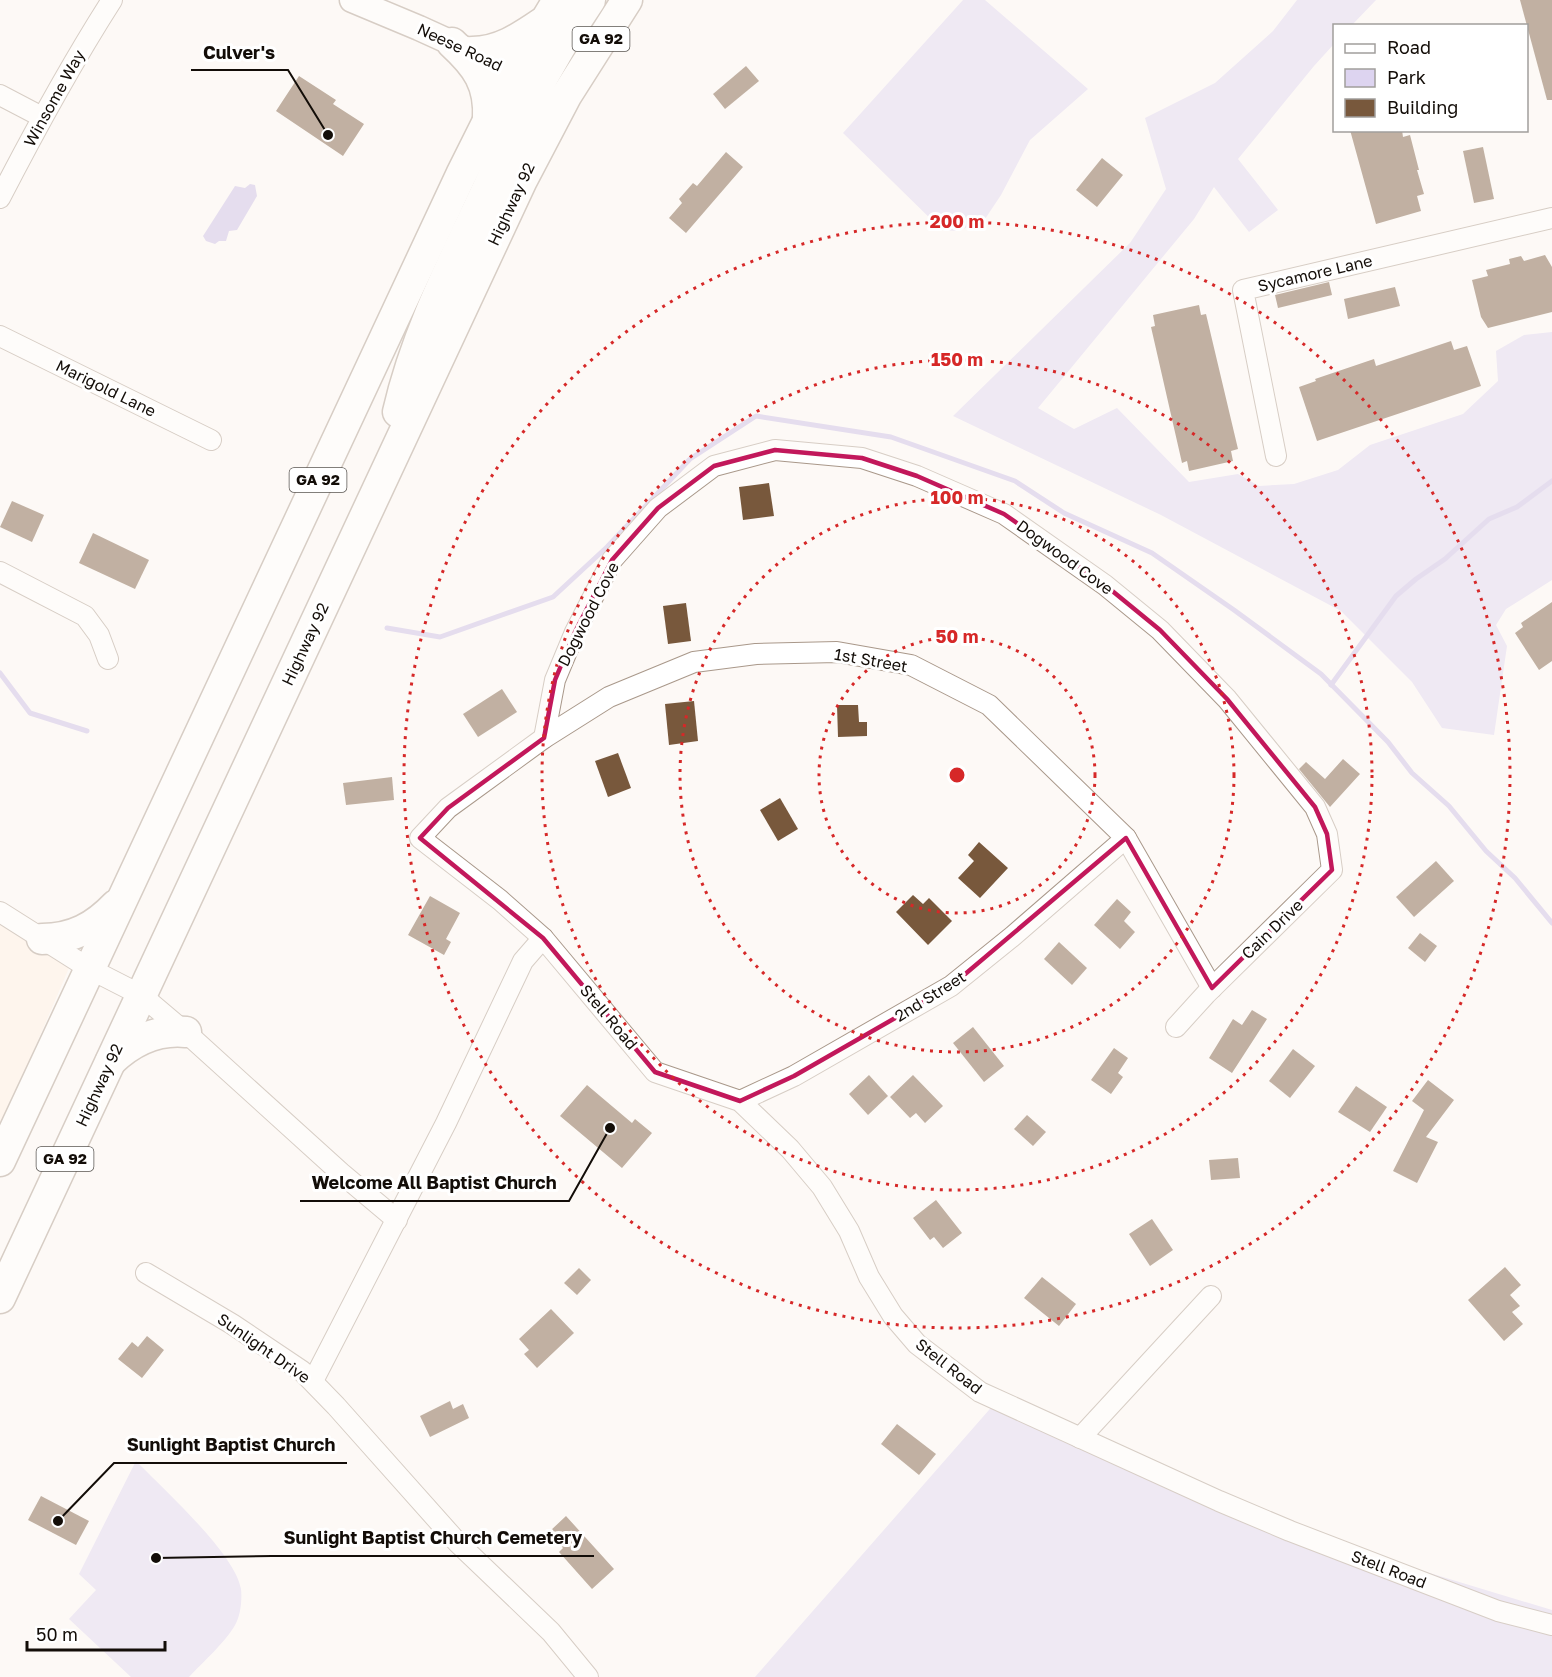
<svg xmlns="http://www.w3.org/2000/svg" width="1552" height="1677" font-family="'Golos Text',sans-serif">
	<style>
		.built { fill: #feefe3 }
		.green { fill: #ddd4f0 }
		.water { fill: #c8bbe4 }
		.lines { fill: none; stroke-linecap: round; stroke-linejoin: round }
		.stream { stroke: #c8bbe4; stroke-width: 5 }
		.building { fill: #78583c }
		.minor-casing { stroke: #a9988a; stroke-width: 22 }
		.tertiary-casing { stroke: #a9988a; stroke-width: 27 }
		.primary-casing { stroke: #a9988a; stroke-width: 33 }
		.minor { stroke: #fff; stroke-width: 20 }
		.tertiary { stroke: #fff; stroke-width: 24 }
		.primary { stroke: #fff; stroke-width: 30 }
		.marked { fill: none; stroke: #c2185b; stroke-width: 4.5; stroke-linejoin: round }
		.ring { fill: none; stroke: #d62828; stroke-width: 3; stroke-dasharray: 3 6 }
		.labels { text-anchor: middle; stroke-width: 6; stroke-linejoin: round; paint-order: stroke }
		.shield { fill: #fff; stroke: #5a5652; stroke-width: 1.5 }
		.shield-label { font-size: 15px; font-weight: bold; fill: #130d08 }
		.street-label { font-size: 16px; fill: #130d08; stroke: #fff }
		.centre { fill: #d62828; stroke: #fff; stroke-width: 3 }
		.ring-label { font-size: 18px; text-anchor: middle; font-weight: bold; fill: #d62828; stroke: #fff; stroke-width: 6; stroke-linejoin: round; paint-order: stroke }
		.leader { fill: none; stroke: #130d08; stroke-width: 2 }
		.callout-dot { fill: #130d08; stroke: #fff; stroke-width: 2 }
		.callout-label { font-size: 18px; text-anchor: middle; font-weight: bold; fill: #130d08; stroke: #fff; stroke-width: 6; stroke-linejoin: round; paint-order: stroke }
	</style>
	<rect width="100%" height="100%" fill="#fdf9f6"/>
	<polygon class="built" points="0,901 78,947 0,1129"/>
	<g class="green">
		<polygon points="963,0 985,0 1088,89 1030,140 1001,195 985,219 959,231 942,230 843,133"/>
		<polygon points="1297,0 1376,0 1352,25 1334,26 1334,44 1314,66 1238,159 1278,210 1249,232 1214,187 1194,219 1038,408 1074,429 1117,408 1189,482 1238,474 1259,486 1294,484 1338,470 1370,445 1463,414 1498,381 1496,351 1524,335 1552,332 1552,580 1506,609 1496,625 1507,646 1494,735 1442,728 1412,682 1341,611 1161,515 953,416 1130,243 1166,189 1145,118 1215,83 1273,31"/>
		<polygon points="1003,1394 1334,1544 1552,1610 1552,1677 755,1677"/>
		<path d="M136,1461C162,1488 235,1553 241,1589C242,1598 241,1612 237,1621C230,1638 202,1663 189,1677H131L69,1619L96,1590L79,1574Z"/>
	</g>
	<polygon class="water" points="250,184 255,185 257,196 237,230 229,231 226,241 219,241 215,244 206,241 203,236 235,186 245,188"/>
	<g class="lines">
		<g class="stream">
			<polyline points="387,628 440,637 553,597 607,547 690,459 756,416 891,437 1015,481 1064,513 1152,553 1234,610 1321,674 1388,742 1412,773 1449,806 1486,851 1515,878 1552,923"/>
			<polyline points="0,673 30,713 87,731"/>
			<polyline points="1331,685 1396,596 1416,579 1445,559 1489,519 1517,507 1552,481"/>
		</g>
	</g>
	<g class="building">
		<polygon points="1520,0 1552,0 1552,100 1547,100"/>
		<polygon points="746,66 759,81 725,109 713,94"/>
		<polygon points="299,76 336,100 333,104 364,124 343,156 276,111"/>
		<polygon points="1350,130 1402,130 1403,137 1410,135 1419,170 1417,170 1424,194 1417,196 1421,211 1376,224"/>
		<polygon points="1483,147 1494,199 1474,203 1463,151"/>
		<polygon points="726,152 743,167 686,233 669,218 682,203 679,199 693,183 697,186"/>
		<polygon points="1102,158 1123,175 1097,207 1076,190"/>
		<polygon points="1545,255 1552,267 1552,312 1488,328 1481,317 1472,280 1488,276 1486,270 1510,264 1509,259 1521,256 1524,261"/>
		<polygon points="1329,282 1332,295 1278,308 1275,295"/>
		<polygon points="1395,287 1400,306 1348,319 1344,299"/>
		<polygon points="1199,305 1201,315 1206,314 1238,449 1231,451 1233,461 1189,471 1187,461 1182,463 1151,327 1155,326 1153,315"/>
		<polygon points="1451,341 1454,350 1467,346 1481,386 1317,441 1299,387 1316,381 1315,379 1374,359 1376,366"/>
		<polygon points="769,483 774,516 743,520 739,487"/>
		<polygon points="12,501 44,515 32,542 0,527"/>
		<polygon points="93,533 149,560 135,589 79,563"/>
		<polygon points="1552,602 1552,661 1539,670 1515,633 1523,627 1521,623"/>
		<polygon points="686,603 691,641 668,644 663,606"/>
		<polygon points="502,689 517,712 478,737 463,714"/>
		<polygon points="694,701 698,741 669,745 665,704"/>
		<polygon points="837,705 858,705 859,722 867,722 867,736 838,737"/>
		<polygon points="618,753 631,788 608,797 595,761"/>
		<polygon points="1343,759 1360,774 1330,807 1299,769 1306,762 1325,779"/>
		<polygon points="392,777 394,800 346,805 343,783"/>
		<polygon points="780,798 798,829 778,841 760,810"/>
		<polygon points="979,842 1008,868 980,898 958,878 974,861 968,855"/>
		<polygon points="1436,861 1454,881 1414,917 1396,897"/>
		<polygon points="913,895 923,904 929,898 952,921 928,945 896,912"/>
		<polygon points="430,896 460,913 446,939 451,942 444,955 408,935"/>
		<polygon points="1117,899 1131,912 1124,921 1135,932 1120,949 1094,925"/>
		<polygon points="1420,933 1437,946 1425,962 1408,948"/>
		<polygon points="1059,942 1087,968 1072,985 1044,959"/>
		<polygon points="1252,1010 1267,1019 1232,1073 1209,1058 1233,1019 1242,1025"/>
		<polygon points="973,1027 1004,1066 984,1082 953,1043"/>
		<polygon points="1114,1048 1128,1058 1118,1073 1123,1077 1111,1094 1091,1080"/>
		<polygon points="1293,1049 1315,1066 1290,1098 1269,1081"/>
		<polygon points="869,1075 888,1096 868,1115 849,1094"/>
		<polygon points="913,1075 943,1106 925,1123 916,1113 910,1118 890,1097"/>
		<polygon points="1428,1080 1454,1100 1426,1137 1438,1142 1417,1183 1393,1171 1424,1110 1412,1101"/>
		<polygon points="587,1085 632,1123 635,1119 652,1133 622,1168 560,1116"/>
		<polygon points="1356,1086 1387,1107 1370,1132 1338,1112"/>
		<polygon points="1027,1115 1046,1132 1033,1146 1014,1129"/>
		<polygon points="1238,1158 1240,1178 1211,1180 1209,1160"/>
		<polygon points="936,1200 962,1233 943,1248 934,1237 930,1240 913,1218"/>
		<polygon points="1152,1219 1173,1250 1150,1266 1129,1234"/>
		<polygon points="1505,1267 1521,1285 1510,1295 1520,1306 1512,1312 1523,1324 1504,1341 1468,1300"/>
		<polygon points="579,1268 591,1280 577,1295 564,1283"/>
		<polygon points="1042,1277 1076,1304 1059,1326 1024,1298"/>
		<polygon points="551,1309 574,1333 537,1368 524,1354 529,1350 519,1339"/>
		<polygon points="147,1336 164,1350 142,1378 118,1359 132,1342 138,1347"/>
		<polygon points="450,1401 453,1409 463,1404 469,1418 430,1437 420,1416"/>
		<polygon points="897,1424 936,1454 919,1475 881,1444"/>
		<polygon points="41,1496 89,1521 76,1545 28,1520"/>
		<polygon points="566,1516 614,1569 592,1589 559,1552 563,1548 549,1532"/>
	</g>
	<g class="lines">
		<g class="minor-casing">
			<g id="minor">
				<polyline points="0,95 42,117"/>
				<path d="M0,198C35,130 71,64 112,0"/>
				<polyline points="0,336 211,440"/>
				<polyline points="1276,456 1243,290 1552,218"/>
				<polyline points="0,572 85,616 99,635 108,659"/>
				<polyline points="544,738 555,680 575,632 612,560 658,508 714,466 775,450 862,458 917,476 1004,514 1105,585 1160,630 1227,699 1315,807 1327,834 1332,870 1206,994 1176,1027"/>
				<polyline points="0,912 90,969 141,995 192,1038 341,1173 397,1220"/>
				<polyline points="1212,988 1126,838 989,705 911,665 837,652 756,654 694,662 609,697 544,738 448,808 420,838 500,900 543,938 655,1072 740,1101 790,1149 822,1187 849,1231 869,1277 893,1316 917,1344 980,1392 1219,1501 1290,1531 1498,1611 1552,1625"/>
				<polyline points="740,1101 794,1076 951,986 1013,936 1126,838"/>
				<polyline points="146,1273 232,1324 302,1371 336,1406 458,1543 551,1632 588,1677"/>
				<polyline points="313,1381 446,1123 523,961 543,938"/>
				<polyline points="1080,1438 1211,1296"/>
			</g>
		</g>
		<g class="tertiary-casing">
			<polyline id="tertiary" points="352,0 419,28 531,79"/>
		</g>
		<g class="primary-casing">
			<g id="primary">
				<path d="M452,43C477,66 490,84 488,119"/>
				<path d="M472,52C499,52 520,38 542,23"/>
				<path d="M398,412C414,342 445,278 476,213C510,140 544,67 590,0"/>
				<path d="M42,939C73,939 95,927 116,905"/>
				<path d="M111,1061C132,1041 156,1029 186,1032"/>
				<polyline points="0,1161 461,175 501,95 558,0"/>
				<polyline points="0,1298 522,180 566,96 627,0"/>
			</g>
		</g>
		<use href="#minor" class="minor"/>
		<use href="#tertiary" class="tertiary"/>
		<use href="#primary" class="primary"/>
	</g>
	<path d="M0 0H1552V1677H0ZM775,450L862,458L917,476L1004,514L1105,585L1160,630L1227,699L1315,807L1327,834L1332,870L1212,988L1126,838L951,986L794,1076L740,1101L655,1072L543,938L420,838L448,808L544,738L555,680L575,632L612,560L658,508L714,466Z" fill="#fdf9f6" fill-opacity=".55" fill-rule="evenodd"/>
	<path class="marked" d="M775,450L862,458L917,476L1004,514L1105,585L1160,630L1227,699L1315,807L1327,834L1332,870L1212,988L1126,838L951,986L794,1076L740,1101L655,1072L543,938L420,838L448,808L544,738L555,680L575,632L612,560L658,508L714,466Z"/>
	<g class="ring">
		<circle cx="957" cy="775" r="138"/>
		<circle cx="957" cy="775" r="277"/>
		<circle cx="957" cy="775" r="415"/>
		<circle cx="957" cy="775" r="553"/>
	</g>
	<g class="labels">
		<g class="shield">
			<rect x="572.5" y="27" width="57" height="24" rx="4.5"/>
			<rect x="289.5" y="468" width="57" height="24" rx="4.5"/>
			<rect x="36.5" y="1147" width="57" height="24" rx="4.5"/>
		</g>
		<g class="shield-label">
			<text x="601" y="44">GA 92</text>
			<text x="318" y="485">GA 92</text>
			<text x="65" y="1164">GA 92</text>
		</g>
		<g class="street-label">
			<text transform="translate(460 47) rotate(25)" y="6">Neese Road</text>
			<text transform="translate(54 98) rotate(-61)" y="6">Winsome Way</text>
			<text transform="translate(511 204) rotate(-65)" y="6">Highway 92</text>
			<text transform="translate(1315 273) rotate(-13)" y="6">Sycamore Lane</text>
			<text transform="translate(106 388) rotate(26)" y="6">Marigold Lane</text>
			<text transform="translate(1065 557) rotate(36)" y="6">Dogwood Cove</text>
			<text transform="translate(588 614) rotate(-63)" y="6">Dogwood Cove</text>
			<text transform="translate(305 644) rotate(-65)" y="6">Highway 92</text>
			<text transform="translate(871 660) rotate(10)" y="6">1st Street</text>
			<text transform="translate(1272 929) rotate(-44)" y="6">Cain Drive</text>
			<text transform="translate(930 996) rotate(-32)" y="6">2nd Street</text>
			<text transform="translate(609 1017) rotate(50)" y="6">Stell Road</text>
			<text transform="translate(99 1085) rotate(-65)" y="6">Highway 92</text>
			<text transform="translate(264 1348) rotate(35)" y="6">Sunlight Drive</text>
			<text transform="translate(949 1366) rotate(38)" y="6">Stell Road</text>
			<text transform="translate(1389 1569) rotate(21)" y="6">Stell Road</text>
		</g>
	</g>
	<circle cx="957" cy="775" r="9" class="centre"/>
	<g class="ring-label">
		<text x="957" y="228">200 m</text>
		<text x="957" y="366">150 m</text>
		<text x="957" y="504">100 m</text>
		<text x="957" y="643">50 m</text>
	</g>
	<path class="leader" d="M328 135L288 70H191M610 1128L569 1201H300M58 1521L114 1463H347M156 1558L272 1556H594"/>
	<g class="callout-dot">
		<circle cx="328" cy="135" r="6"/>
		<circle cx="610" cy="1128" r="6"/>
		<circle cx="58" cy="1521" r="6"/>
		<circle cx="156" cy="1558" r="6"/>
	</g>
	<g class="callout-label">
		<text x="239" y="59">Culver's</text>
		<text x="434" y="1189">Welcome All Baptist Church</text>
		<text x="231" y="1451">Sunlight Baptist Church</text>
		<text x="433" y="1544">Sunlight Baptist Church Cemetery</text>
	</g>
	<rect x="1333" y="24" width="195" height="108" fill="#ffffff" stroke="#a19e9c" stroke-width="1.5"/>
	<rect x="1345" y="44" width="30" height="9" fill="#ffffff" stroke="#a19e9c" stroke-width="1.5"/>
	<text x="1387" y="54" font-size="18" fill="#130d08">Road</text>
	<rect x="1345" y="69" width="30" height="18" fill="#ddd4f0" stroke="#a19e9c" stroke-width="1.5"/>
	<text x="1387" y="84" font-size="18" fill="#130d08">Park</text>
	<rect x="1345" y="99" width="30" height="18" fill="#78583c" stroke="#a19e9c" stroke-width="1.5"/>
	<text x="1387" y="114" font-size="18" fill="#130d08">Building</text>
	<path d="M27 1641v9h138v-9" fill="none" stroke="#130d08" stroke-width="3"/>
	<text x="36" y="1641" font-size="18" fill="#130d08" stroke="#ffffff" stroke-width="4.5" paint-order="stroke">50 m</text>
</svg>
